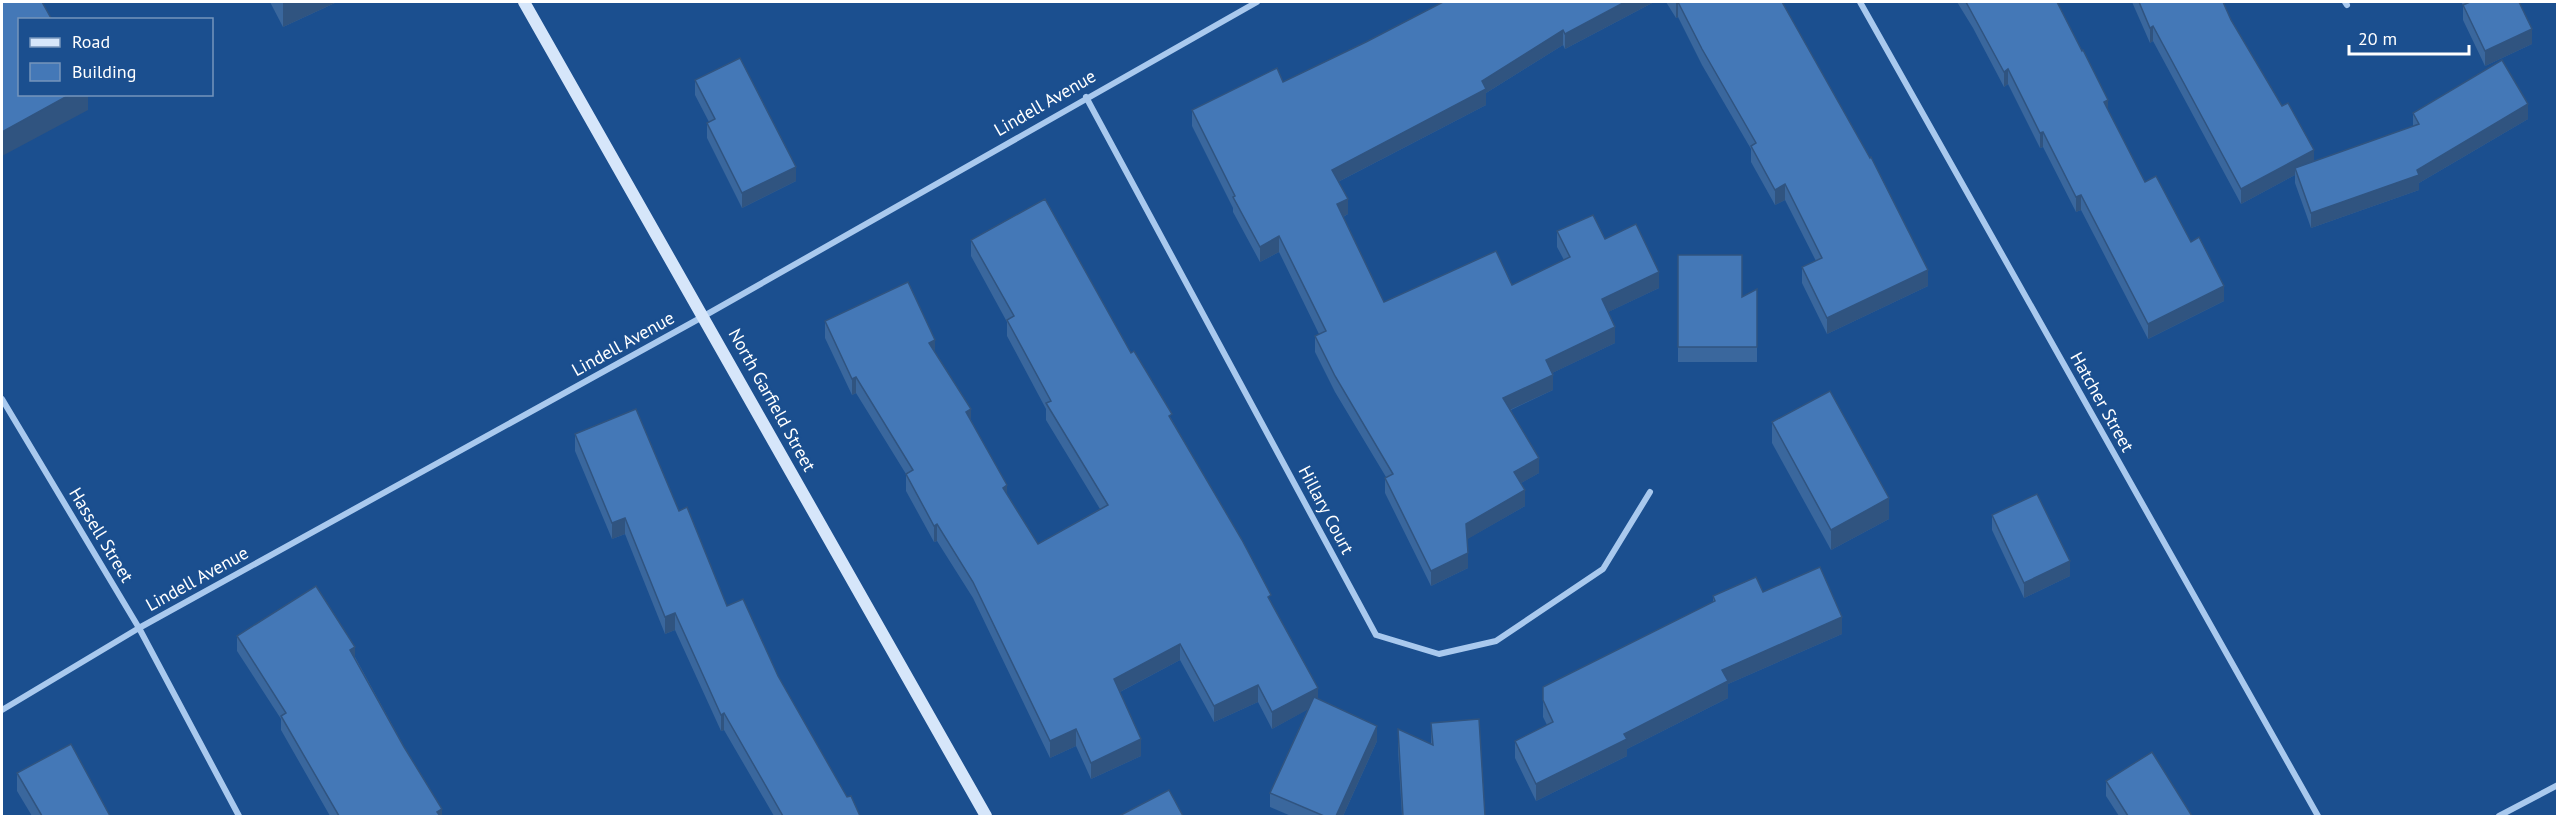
<svg xmlns="http://www.w3.org/2000/svg" width="2559" height="818" font-family="'PT Sans',sans-serif">
	<style>
		.lines { fill: none; stroke-linecap: round; stroke-linejoin: round }
		.street { stroke: #a9c9ee; stroke-width: 6 }
		.secondary { stroke: #d6e6fa; stroke-width: 12 }
		.wall { fill: #3a679d }
		.shaded-wall { fill: #305480 }
		.building { fill: #4478b7; stroke: #305480; stroke-width: 1.5 }
		.labels { text-anchor: middle; stroke-width: 4.5; stroke-linejoin: round; paint-order: stroke }
		.street-label { font-size: 18px; fill: #fff; stroke: #1b4f8f }
	</style>
	<rect width="100%" height="100%" fill="#1b4f8f"/>
	<g class="lines">
		<g class="street">
			<polyline points="1860,2 2318,816"/>
			<polyline points="2345,2 2347,5"/>
			<polyline points="1086,97 1376,635 1439,654 1496,641 1603,569 1650,492"/>
			<polyline points="2,399 139,628 239,816"/>
			<polyline points="2,710 139,628 704,316 1257,2"/>
			<polyline points="2499,816 2558,785"/>
		</g>
		<polyline class="secondary" points="524,2 986,816"/>
	</g>
	<g class="wall">
		<polygon points="270,2 337,2 283,27"/>
		<polygon points="1654,2 1565,49 1563,45 1486,93 1486,105 1338,182 1348,214 1343,217 1384,302 1512,285 1564,260 1557,247 1557,231 1605,239 1659,288 1608,312 1615,343 1552,373 1553,390 1511,410 1539,473 1521,483 1525,506 1467,539 1468,568 1431,586 1385,493 1385,478 1386,477 1335,392 1315,352 1315,336 1319,334 1279,252 1260,262 1233,212 1233,208 1192,126 1192,110 1283,82"/>
		<polygon points="1666,2 1782,2 1928,286 1827,334 1802,283 1802,267 1816,261 1785,200 1775,205 1751,162 1751,149 1702,65 1678,17 1676,18"/>
		<polygon points="1957,2 2057,2 2108,110 2145,182 2191,242 2224,301 2148,339 2081,210 2076,212 2043,147 2040,148 2008,84 2004,87 1973,28"/>
		<polygon points="2132,2 2223,2 2231,20 2314,161 2413,127 2413,113 2528,119 2419,183 2419,190 2311,228 2295,183 2295,175 2241,204 2153,41 2150,43"/>
		<polygon points="2461,2 2519,2 2532,44 2485,66 2463,20 2463,5"/>
		<polygon points="695,80 796,181 742,208 707,138 707,123 709,122 695,95"/>
		<polygon points="971,240 1131,353 1172,420 1271,602 1318,699 1377,741 1343,816 1291,816 1270,807 1270,793 1308,709 1272,729 1258,702 1214,722 1180,660 1120,692 1141,756 1091,779 1076,746 1050,758 973,598 937,541 934,542 906,491 906,474 856,393 852,395 825,338 825,321 935,352 971,420 1007,494 1038,544 1100,509 1046,420 1046,409 1007,336 1007,322 971,256"/>
		<polygon points="1678,255 1742,297 1757,289 1757,362 1678,362"/>
		<polygon points="1772,422 1889,519 1831,550 1772,443"/>
		<polygon points="575,434 679,511 727,606 778,676 847,797 860,816 774,816 724,730 721,731 675,630 665,634 625,534 612,539 575,451"/>
		<polygon points="1992,515 2070,576 2024,598 1992,530"/>
		<polygon points="1763,592 1842,634 1728,684 1728,698 1627,749 1627,756 1536,801 1515,758 1515,741 1547,725 1543,717 1543,687 1713,602 1713,596"/>
		<polygon points="237,636 355,657 442,816 330,816 281,730 281,719 237,651"/>
		<polygon points="1431,723 1485,816 1402,816 1398,750 1398,729 1431,744"/>
		<polygon points="17,773 110,816 32,816 17,791"/>
		<polygon points="2106,781 2192,816 2119,816 2106,796"/>
	</g>
	<g class="shaded-wall">
		<polygon points="285,2 337,2 283,27 283,3"/>
		<polygon points="1625,2 1654,2 1565,49 1565,34"/>
		<polygon points="1678,2 1678,17 1676,18 1676,3"/>
		<polygon points="2153,26 2153,41 2150,43 2150,28"/>
		<polygon points="2532,29 2532,44 2485,66 2485,51"/>
		<polygon points="1563,30 1563,45 1486,93 1486,105 1332,185 1332,170 1482,81"/>
		<polygon points="2008,69 2008,84 2004,87 2004,72"/>
		<polygon points="71,94 88,94 88,110 2,156 2,132"/>
		<polygon points="2108,100 2108,115 2104,102"/>
		<polygon points="2528,104 2528,119 2419,183 2419,190 2311,228 2311,213 2417,170"/>
		<polygon points="2043,132 2043,147 2040,148 2040,133"/>
		<polygon points="2314,150 2314,165 2295,168 2295,175 2241,204 2241,189"/>
		<polygon points="796,167 796,181 742,208 742,193"/>
		<polygon points="1785,184 1785,200 1775,205 1775,190"/>
		<polygon points="2081,195 2081,210 2076,212 2076,197"/>
		<polygon points="1348,199 1348,214 1337,220 1337,204"/>
		<polygon points="1279,236 1279,252 1260,262 1260,247"/>
		<polygon points="1928,270 1928,286 1827,334 1827,318"/>
		<polygon points="1659,272 1659,288 1602,315 1602,299"/>
		<polygon points="2224,286 2224,301 2148,339 2148,324"/>
		<polygon points="1615,327 1615,343 1546,376 1546,360"/>
		<polygon points="935,340 935,356 929,343"/>
		<polygon points="1553,375 1553,390 1503,413 1503,398"/>
		<polygon points="856,377 856,393 852,395 852,379"/>
		<polygon points="971,409 971,426 966,412"/>
		<polygon points="1539,458 1539,473 1514,487 1514,472"/>
		<polygon points="1007,485 1007,502 1003,488"/>
		<polygon points="1525,490 1525,506 1466,540 1466,524"/>
		<polygon points="1889,498 1889,519 1831,550 1831,530"/>
		<polygon points="625,518 625,534 612,539 612,523"/>
		<polygon points="937,524 937,541 934,542 934,526"/>
		<polygon points="1468,553 1468,568 1431,586 1431,571"/>
		<polygon points="2070,561 2070,576 2024,598 2024,583"/>
		<polygon points="675,613 675,630 665,634 665,617"/>
		<polygon points="1842,617 1842,634 1728,684 1728,698 1627,749 1627,756 1536,801 1536,784 1624,734 1722,670"/>
		<polygon points="1180,644 1180,660 1114,695 1114,679"/>
		<polygon points="355,647 355,662 350,650"/>
		<polygon points="1258,685 1258,702 1214,722 1214,706"/>
		<polygon points="1318,688 1318,704 1272,729 1272,712"/>
		<polygon points="724,713 724,730 721,731 721,715"/>
		<polygon points="1377,726 1377,741 1343,816 1336,816"/>
		<polygon points="1076,729 1076,746 1050,758 1050,741"/>
		<polygon points="1141,739 1141,756 1091,779 1091,763"/>
		<polygon points="442,809 442,816 437,816 437,812"/>
	</g>
	<g class="building">
		<polygon points="2,2 42,2 52,20 20,20 20,94 71,94 2,132"/>
		<polygon points="1443,2 1625,2 1565,34 1563,30 1482,81 1486,89 1332,170 1348,199 1337,204 1384,302 1496,251 1512,285 1570,257 1557,231 1593,215 1605,239 1636,224 1659,272 1602,299 1615,327 1546,360 1553,375 1503,398 1539,458 1514,472 1525,490 1466,524 1468,553 1431,571 1385,478 1393,474 1335,376 1315,336 1326,331 1279,236 1260,247 1233,197 1235,196 1192,110 1277,68 1283,82 1366,42"/>
		<polygon points="1678,2 1782,2 1870,158 1871,157 1928,270 1827,318 1802,267 1822,258 1785,184 1775,190 1751,146 1756,143 1702,49"/>
		<polygon points="1966,2 2057,2 2082,51 2083,50 2108,100 2104,102 2145,182 2156,176 2191,242 2199,237 2224,286 2148,324 2081,195 2076,197 2043,132 2040,133 2008,69 2004,72"/>
		<polygon points="2139,2 2223,2 2231,20 2282,106 2288,103 2314,150 2241,189 2153,26 2150,28"/>
		<polygon points="2470,2 2519,2 2532,29 2485,51 2463,5"/>
		<polygon points="740,58 796,167 742,193 707,123 715,119 695,80"/>
		<polygon points="2502,60 2528,104 2417,170 2419,175 2311,213 2295,168 2419,124 2413,113"/>
		<polygon points="1045,199 1131,353 1134,351 1172,414 1169,416 1242,540 1271,595 1268,597 1318,688 1272,712 1258,685 1214,706 1180,644 1114,679 1141,739 1091,763 1076,729 1050,741 973,582 937,524 934,526 906,474 913,470 856,377 852,379 825,321 908,282 935,340 929,343 971,409 966,412 1007,485 1003,488 1038,544 1108,505 1046,403 1051,401 1007,320 1014,316 971,240"/>
		<polygon points="1678,255 1742,255 1742,297 1757,289 1757,347 1678,347"/>
		<polygon points="1830,391 1889,498 1831,530 1772,422"/>
		<polygon points="636,409 679,511 687,507 727,606 743,599 778,676 847,797 851,796 860,816 783,816 724,713 721,715 675,613 665,617 625,518 612,523 575,434"/>
		<polygon points="2037,494 2070,561 2024,583 1992,515"/>
		<polygon points="1820,567 1842,617 1722,670 1728,681 1624,734 1627,739 1536,784 1515,741 1553,722 1543,700 1543,687 1715,601 1713,596 1756,577 1763,592"/>
		<polygon points="316,586 355,647 350,650 404,747 442,809 437,812 440,816 339,816 281,716 286,713 237,636"/>
		<polygon points="1314,697 1377,726 1336,816 1324,816 1270,793"/>
		<polygon points="1479,719 1485,816 1403,816 1398,729 1433,745 1431,723"/>
		<polygon points="71,744 110,816 42,816 17,773"/>
		<polygon points="2152,752 2192,816 2128,816 2106,781"/>
		<polygon points="1169,790 1183,816 1119,816"/>
	</g>
	<g class="labels">
		<g class="street-label">
			<text transform="translate(1045 103) rotate(-30)" y="6">Lindell Avenue</text>
			<text transform="translate(623 344) rotate(-29)" y="6">Lindell Avenue</text>
			<text transform="translate(772 400) rotate(61)" y="6">North Garfield Street</text>
			<text transform="translate(2102 402) rotate(61)" y="6">Hatcher Street</text>
			<text transform="translate(1326 510) rotate(62)" y="6">Hillary Court</text>
			<text transform="translate(101 535) rotate(59)" y="6">Hassell Street</text>
			<text transform="translate(197 579) rotate(-29)" y="6">Lindell Avenue</text>
		</g>
	</g>
	<rect width="2559" height="818" fill="none" stroke="#ffffff" stroke-width="6"/>
	<rect x="18" y="18" width="195" height="78" fill="#1b4f8f" stroke="#7695bc" stroke-width="1.5"/>
	<rect x="30" y="38" width="30" height="9" fill="#d6e6fa" stroke="#7695bc" stroke-width="1.5"/>
	<text x="72" y="48" font-size="18" fill="#ffffff">Road</text>
	<rect x="30" y="63" width="30" height="18" fill="#4478b7" stroke="#7695bc" stroke-width="1.5"/>
	<text x="72" y="78" font-size="18" fill="#ffffff">Building</text>
	<path d="M2349 45v9h120v-9" fill="none" stroke="#ffffff" stroke-width="3"/>
	<text x="2358" y="45" font-size="18" fill="#ffffff" stroke="#1b4f8f" stroke-width="4.5" paint-order="stroke">20 m</text>
</svg>
